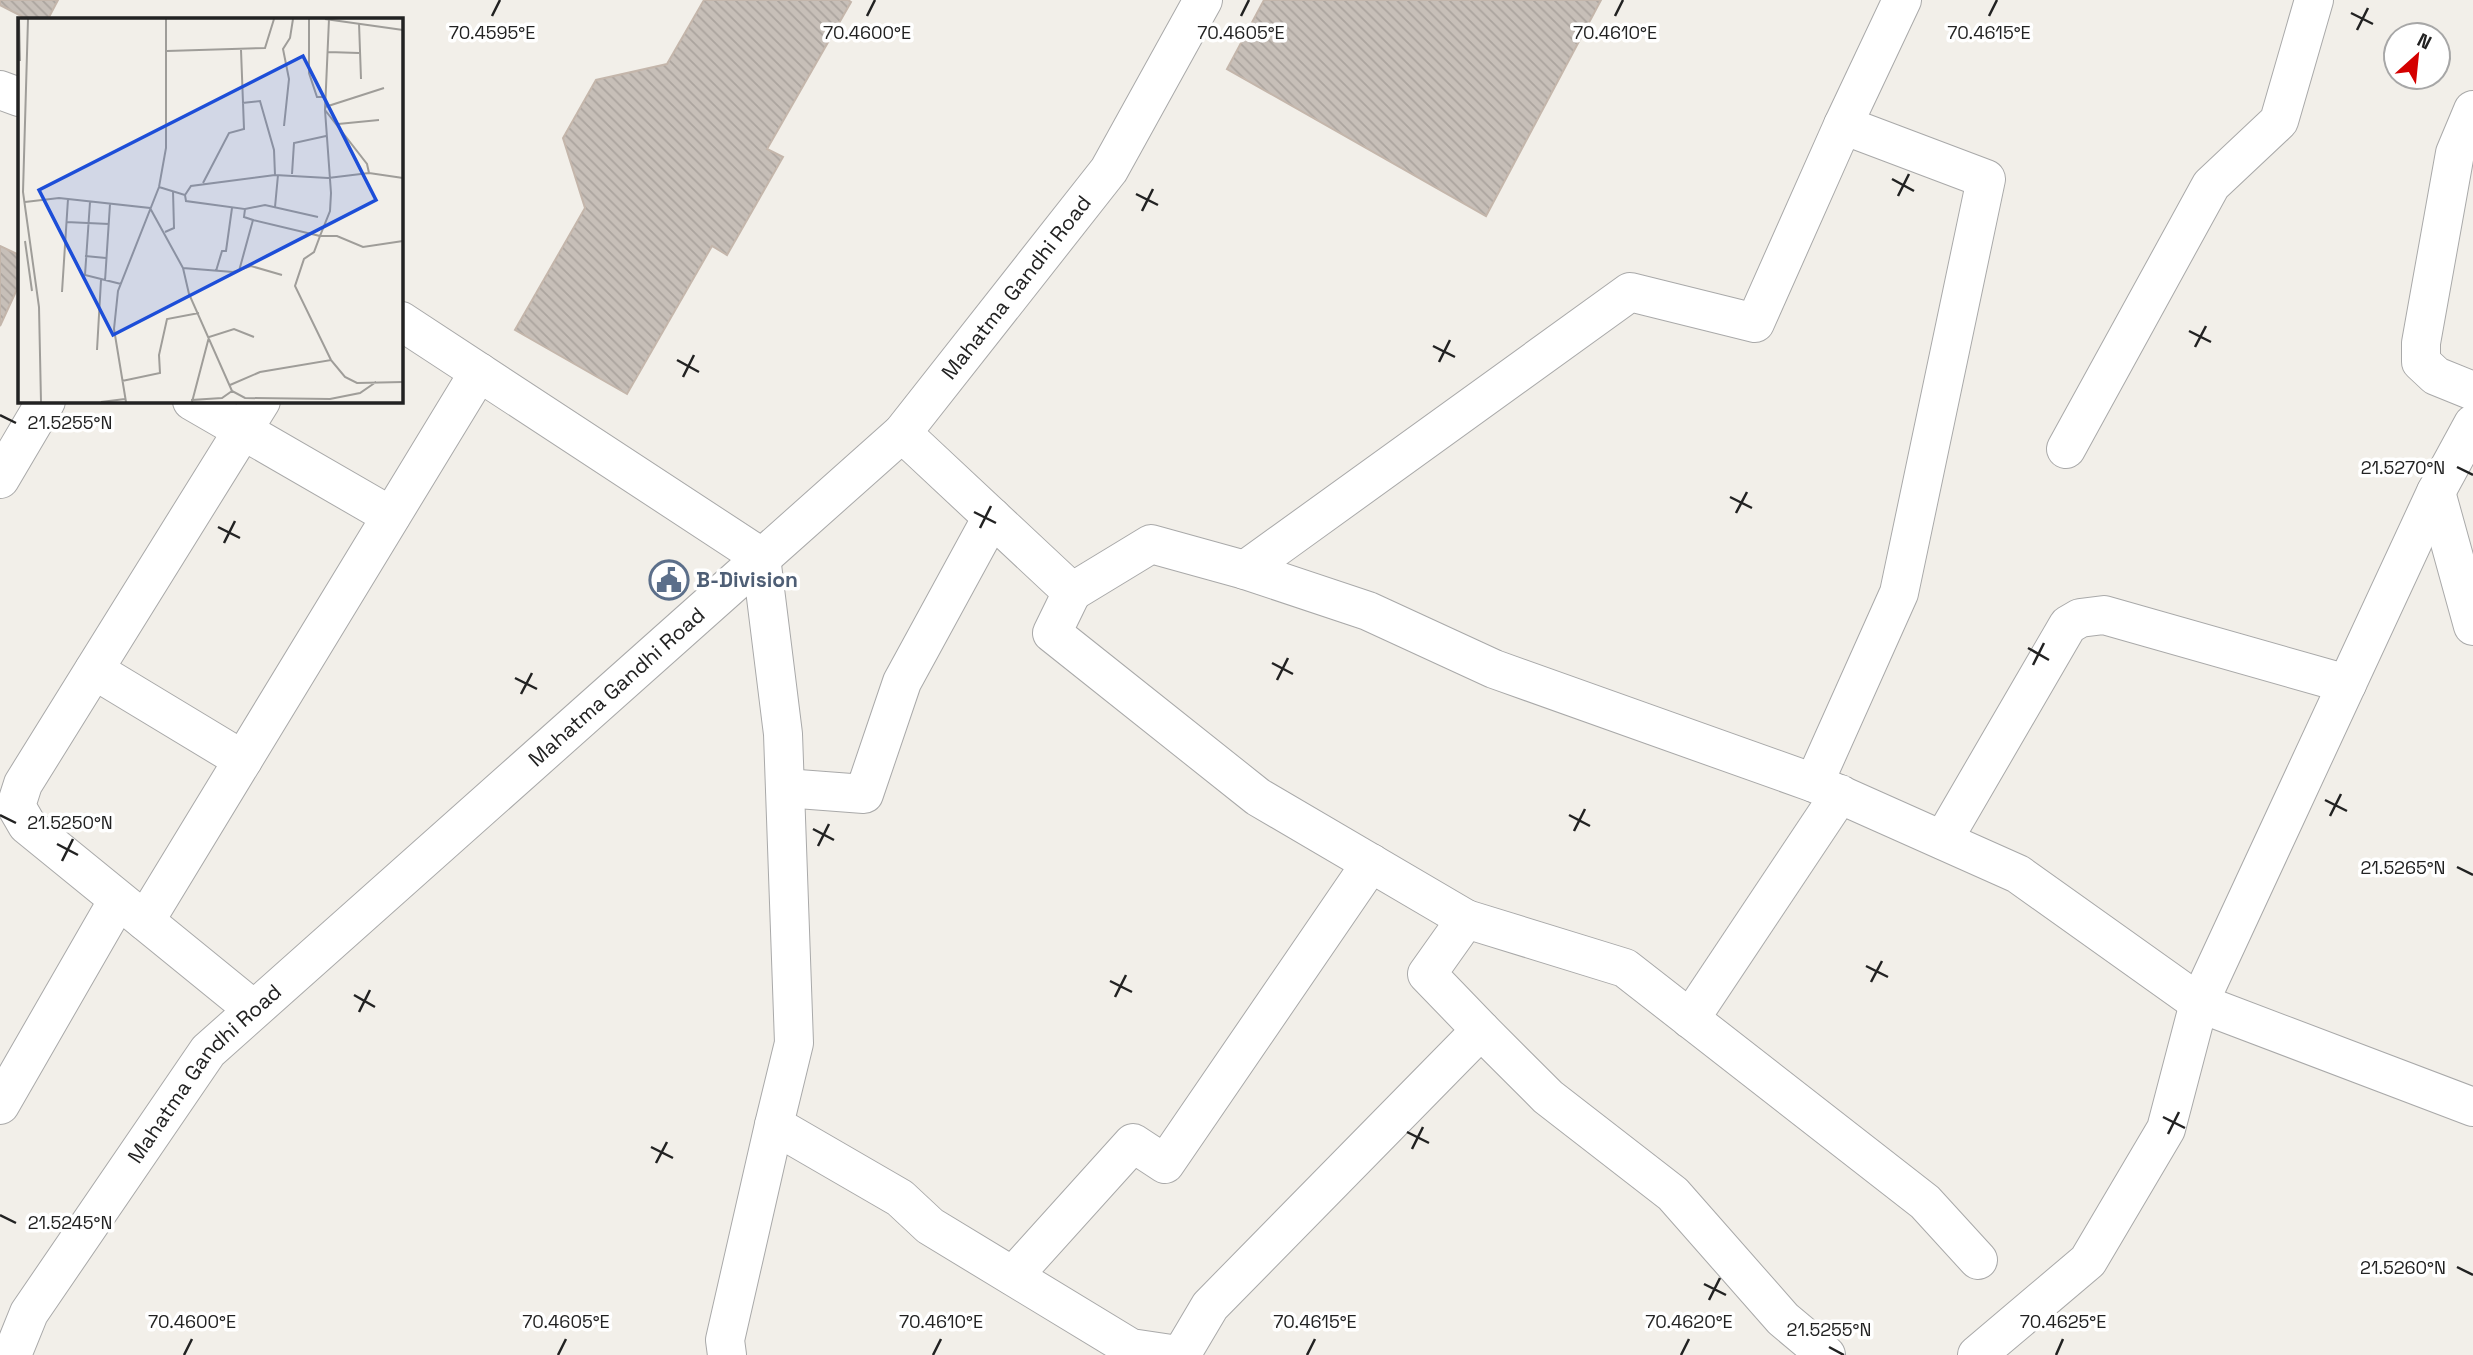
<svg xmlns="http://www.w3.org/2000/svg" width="2473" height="1355" font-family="'Space Grotesk',sans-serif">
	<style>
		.building { fill: url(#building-back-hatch); stroke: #c4b6ab; stroke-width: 2 }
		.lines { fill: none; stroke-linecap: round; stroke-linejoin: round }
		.minor-casing { stroke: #a9a9a9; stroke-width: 40 }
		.tertiary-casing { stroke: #a9a9a9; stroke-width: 40 }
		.minor { stroke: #fff; stroke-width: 38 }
		.tertiary { stroke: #fff; stroke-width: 38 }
		.ticks { fill: none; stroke: #222; stroke-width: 2.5 }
		.labels { text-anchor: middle; stroke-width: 7; stroke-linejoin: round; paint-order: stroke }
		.street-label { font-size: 21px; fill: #222; stroke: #fff }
		.service-label { font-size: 21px; font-weight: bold; fill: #4e5e75; stroke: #fff; text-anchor: start }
		.inset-road { fill: none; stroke: #9f9d99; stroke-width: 2 }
		.view { fill: #1d4ed8; fill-opacity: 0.15; stroke: #1d4ed8; stroke-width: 3.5 }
		.inset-edge { fill: none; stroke: #222; stroke-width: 3.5 }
		.ticks-label { font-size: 18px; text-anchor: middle; fill: #222; stroke: #fff; stroke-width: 7; stroke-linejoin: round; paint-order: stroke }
	</style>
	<defs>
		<pattern id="building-back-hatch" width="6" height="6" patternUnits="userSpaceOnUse" patternTransform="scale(1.75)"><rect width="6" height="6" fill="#c7bfb8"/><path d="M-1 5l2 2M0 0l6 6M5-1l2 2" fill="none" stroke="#aba49e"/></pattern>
	</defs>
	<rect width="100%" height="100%" fill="#f2efe9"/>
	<g class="building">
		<polygon points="0,0 58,0 48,19 27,19 0,5"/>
		<polygon points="704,0 848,0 851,2 767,149 783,157 727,255 712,246 627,394 515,330 585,208 563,138 596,80 667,64"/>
		<polygon points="1264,0 1601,0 1486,216 1227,69"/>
		<polygon points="0,246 19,255 19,285 0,326"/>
	</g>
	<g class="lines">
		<g class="minor-casing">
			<g id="minor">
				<polyline points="0,90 19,97"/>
				<polyline points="2473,110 2455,153 2421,343 2421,362 2436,376 2473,391"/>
				<polyline points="401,321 761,557 783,734 794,1043 774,1125 900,1198 930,1226 1131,1348 1178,1355"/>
				<polyline points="192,401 391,516"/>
				<polyline points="902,433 1072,592 1052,633 1258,797 1466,919 1427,974 1481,1030 1210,1306 1181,1355"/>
				<polyline points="2066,449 2211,185 2279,121 2314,0"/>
				<polyline points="0,479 46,401"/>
				<polyline points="2436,492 2473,626"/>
				<polyline points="1245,570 1630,292 1755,323 1843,125 1902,0"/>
				<polyline points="1072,592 1151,544 1245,570 1368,611 1494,669 1814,783 2018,874 2199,1003 2473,1107"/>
				<polyline points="94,670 243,760"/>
				<polyline points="1814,783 1899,593 1986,179 1843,125"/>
				<polyline points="785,788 864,794 902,682 992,517"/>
				<polyline points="1943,840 2068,625 2080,618 2104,615 2347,684"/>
				<polyline points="1466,919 1625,968 1925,1202 1978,1260"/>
				<polyline points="145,921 479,372"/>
				<polyline points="253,1009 27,825 16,806 23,784 261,401"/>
				<polyline points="1690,1019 1840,794"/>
				<polyline points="1481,1030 1548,1097 1673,1194 1783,1319 1826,1355"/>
				<polyline points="0,1105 118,900"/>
				<polyline points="1013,1276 1133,1143 1165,1164 1371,863"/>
				<polyline points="727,1355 725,1340 774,1125"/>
				<polyline points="1977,1355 2088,1261 2166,1129 2199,1003 2436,492 2473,424"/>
			</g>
		</g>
		<g class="tertiary-casing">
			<g id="tertiary">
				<path id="s1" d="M12,1355L29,1313L208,1051L902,433L1109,170L1203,0"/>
			</g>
		</g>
		<use href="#minor" class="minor"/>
		<use href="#tertiary" class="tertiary"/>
	</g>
	<path class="ticks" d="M2351,13L2373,24M492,16L500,0M867,16L875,0M1241,16L1249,0M1615,16L1623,0M1989,16L1997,0M2357,30L2368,8M1892,179L1914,191M1136,194L1158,205M1898,196L1909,174M1142,211L1153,189M2189,331L2211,342M1433,346L1455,357M2195,347L2206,326M677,360L699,372M1439,362L1450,340M683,377L694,355M0,415L16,423M2457,467L2473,475M1730,497L1752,508M974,512L996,523M1736,513L1747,492M218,527L240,538M980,528L991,506M224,543L235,521M2028,648L2049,660M1272,663L1293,674M2033,665L2044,643M515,678L537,689M1277,680L1288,658M521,694L532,673M2325,800L2347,811M0,815L16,823M1569,815L1590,826M2330,816L2341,794M813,829L834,840M1574,831L1585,809M57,844L78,855M818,846L829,824M62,861L73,839M2457,867L2473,875M1866,966L1888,977M1110,981L1132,992M1871,982L1882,961M354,995L375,1007M1115,997L1126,975M359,1012L370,990M2163,1117L2185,1128M1407,1132L1429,1143M2168,1134L2179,1112M651,1147L673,1158M1412,1149L1423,1127M656,1163L667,1142M0,1215L16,1223M2457,1267L2473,1275M1704,1284L1726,1295M1709,1300L1720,1278M1829,1347L1844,1355M184,1355L192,1339M558,1355L566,1339M933,1355L941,1339M1307,1355L1315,1339M1681,1355L1689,1339M2056,1355L2063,1339"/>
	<defs>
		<g id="civic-ring" transform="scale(2.0125)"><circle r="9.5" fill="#fff" stroke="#5c6f8a" stroke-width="1.5"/><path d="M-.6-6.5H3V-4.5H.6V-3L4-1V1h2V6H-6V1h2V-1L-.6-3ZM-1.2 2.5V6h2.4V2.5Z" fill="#5c6f8a"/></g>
	</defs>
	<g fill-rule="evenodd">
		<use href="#civic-ring" x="669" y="580"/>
	</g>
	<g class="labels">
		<g class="street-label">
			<text dy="7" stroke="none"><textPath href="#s1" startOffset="1477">Mahatma Gandhi Road</textPath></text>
			<text dy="7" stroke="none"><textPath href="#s1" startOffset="910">Mahatma Gandhi Road</textPath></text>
			<text dy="7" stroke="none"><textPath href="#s1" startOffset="343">Mahatma Gandhi Road</textPath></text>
		</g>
		<g class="service-label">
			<text x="696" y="587">B-Division</text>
		</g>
	</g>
	<g transform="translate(18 18)">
		<rect width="385" height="385" fill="#f2efe9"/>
		<path class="inset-road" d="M1,1L2,43M10,1L5,174L21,289L23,384M291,1V55L299,79H308M307,1L385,12M311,1L307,92L313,175L312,193L302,218H319L345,229L385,223M341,5L343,61M149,33L247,30L256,1M310,34L341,35M224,85L242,83L256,132L257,157M307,89L366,70M307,92L349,146L351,155M320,106L361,102M266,108L271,61L265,31L272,20L275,1M274,156L276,125L308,118M185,165L211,115L226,111L223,32M141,169L167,177L168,183L227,191L226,199L235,202L221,253M167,177L173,168L257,157L310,160L351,155L385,160M7,184L41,180L132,190L165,250L215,254L233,248L264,257M72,184L67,257L103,266M257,189L260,157M227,191L247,187L300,199M235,202L302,218L296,234L286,241L277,268L313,342M48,204L91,206M147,214L156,210L155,173M7,223L14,273M67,238L88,240M165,250L171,276L214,373L227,380L312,381L342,375L358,364M198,253L204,233H208L214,190M87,263L92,186M44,274L50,181M79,332L83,262M104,363L142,355L141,337L149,301L181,295M212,367L242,354L313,342L327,359L339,365L385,364M173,382L204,380L214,373M83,384L107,381M108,384L96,311L100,273L141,169L148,130V1M174,384L191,319L216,311L236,319"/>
		<path class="view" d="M285,38L358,182L95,317L21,172Z"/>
		<rect width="385" height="385" class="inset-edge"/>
	</g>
	<g class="ticks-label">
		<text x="492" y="39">70.4595°E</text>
		<text x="867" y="39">70.4600°E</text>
		<text x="1241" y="39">70.4605°E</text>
		<text x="1615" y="39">70.4610°E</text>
		<text x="1989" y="39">70.4615°E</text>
		<text x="70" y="429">21.5255°N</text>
		<text x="2403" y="474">21.5270°N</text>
		<text x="70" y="829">21.5250°N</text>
		<text x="2403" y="874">21.5265°N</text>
		<text x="70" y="1229">21.5245°N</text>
		<text x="2403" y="1274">21.5260°N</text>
		<text x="192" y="1328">70.4600°E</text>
		<text x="566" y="1328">70.4605°E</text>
		<text x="941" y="1328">70.4610°E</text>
		<text x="1315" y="1328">70.4615°E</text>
		<text x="1689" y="1328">70.4620°E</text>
		<text x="2063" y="1328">70.4625°E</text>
		<text x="1829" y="1336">21.5255°N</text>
	</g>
	<g transform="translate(2417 56) rotate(27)"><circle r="33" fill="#ffffff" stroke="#a7a7a7" stroke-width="2"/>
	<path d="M0-5L12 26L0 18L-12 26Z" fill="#d40000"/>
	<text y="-10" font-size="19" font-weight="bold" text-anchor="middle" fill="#222222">N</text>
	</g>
</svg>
